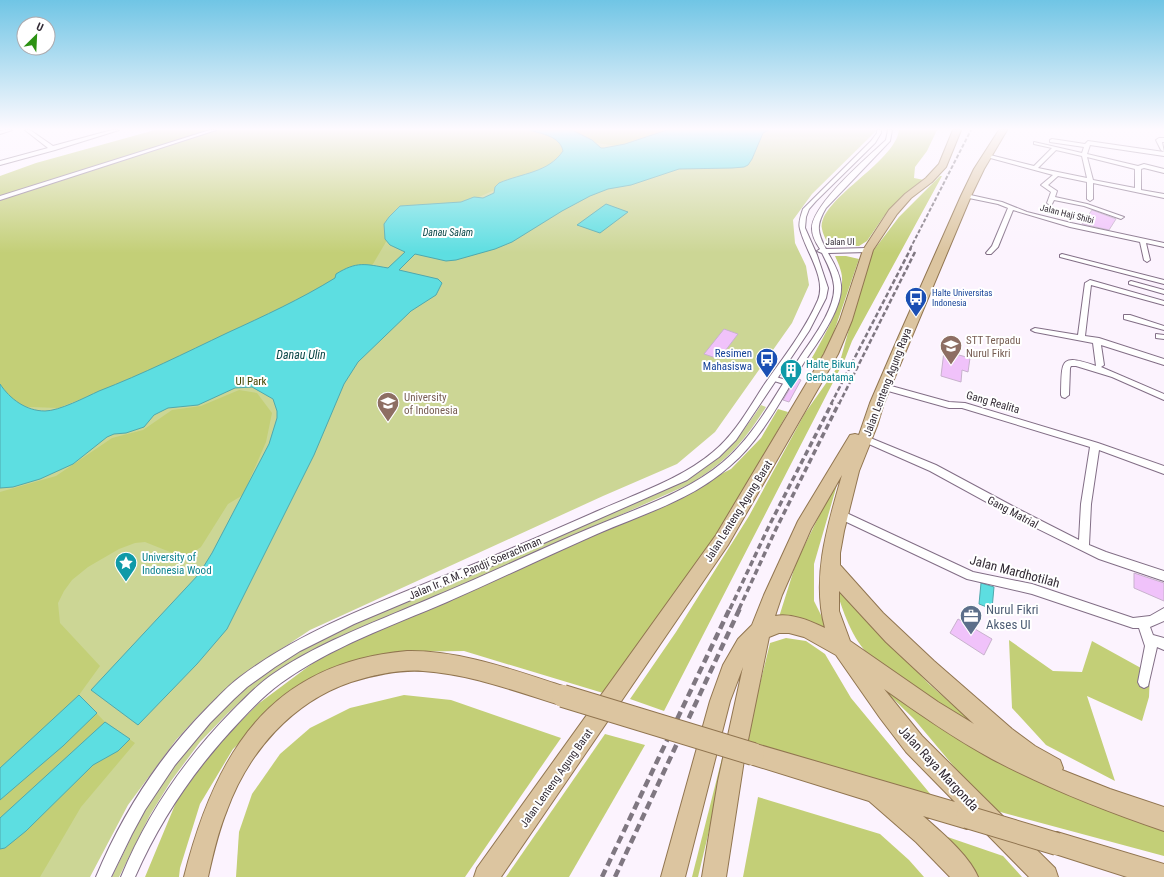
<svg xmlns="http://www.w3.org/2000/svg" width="1164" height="877" font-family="'Roboto Condensed',sans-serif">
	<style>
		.green { fill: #ccd695 }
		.forest { fill: #c3cf77 }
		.water { fill: #5ddee1; stroke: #50a8ad }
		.building { fill: #f0c2fa; stroke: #c8b2cd }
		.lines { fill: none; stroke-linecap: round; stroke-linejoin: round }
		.pedestrian-casing { stroke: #826e86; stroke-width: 2 }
		.minor-casing { stroke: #826e86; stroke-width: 2 }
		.primary-casing { stroke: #917550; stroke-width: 2 }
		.pedestrian { fill: #fff; fill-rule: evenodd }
		.minor { fill: #fff; fill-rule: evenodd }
		.primary { fill: #dcc5a0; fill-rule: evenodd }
		.rail-far3 { stroke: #7f7781; stroke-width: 2; stroke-dasharray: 4 2; stroke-linecap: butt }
		.rail-far2 { stroke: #7f7781; stroke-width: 2.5; stroke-dasharray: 5 2.5; stroke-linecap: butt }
		.rail-far1 { stroke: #7f7781; stroke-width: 3.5; stroke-dasharray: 6 3.5; stroke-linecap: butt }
		.rail { stroke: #7f7781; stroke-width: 4.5; stroke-dasharray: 8 4.5; stroke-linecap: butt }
		.primary-bridge-casing { stroke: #917550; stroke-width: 24; stroke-linecap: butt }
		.primary-bridge { stroke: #dcc5a0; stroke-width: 22 }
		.labels { text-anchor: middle; stroke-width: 4; stroke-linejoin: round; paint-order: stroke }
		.far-street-label { font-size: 9px; fill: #312933; stroke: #fff }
		.far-transit-label { font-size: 9px; fill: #164399; stroke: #fff; text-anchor: start }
		.far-water-label { font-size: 10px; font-style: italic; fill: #084546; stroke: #fff }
		.education-label { font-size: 11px; fill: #785e54; stroke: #fff; text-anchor: start }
		.transit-label { font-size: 11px; fill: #164399; stroke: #fff; text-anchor: end }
		.culture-label { font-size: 11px; fill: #0d838f; stroke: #fff; text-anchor: start }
		.park-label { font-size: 11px; fill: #434904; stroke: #fff }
		.street-label { font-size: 11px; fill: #312933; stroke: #fff }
		.water-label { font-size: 12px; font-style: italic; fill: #084546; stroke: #fff }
		.near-street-label { font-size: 13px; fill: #312933; stroke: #fff }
		.near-service-label { font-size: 13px; fill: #4e5e75; stroke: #fff; text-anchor: start }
	</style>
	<rect width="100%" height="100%" fill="#fcf3fe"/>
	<g class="green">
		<polygon points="159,130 877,130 812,194 793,220 795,243 806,266 809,285 792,323 715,432 677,464 603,496 310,630 253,668 230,686 198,716 176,740 128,805 90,877 0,877 0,178"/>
		<path d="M761,405L766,407C743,443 728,460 692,483L448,592L343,635L322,646L256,688L228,713L200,742L171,781L150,815L119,877H112L142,815L165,778L194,738L224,706L253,680L292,656L347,626L432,592L686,480C720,461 740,437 761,405Z"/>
	</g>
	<g class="forest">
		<polygon points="155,130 536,130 561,138 565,147 556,163 463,204 393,230 373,264 234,340 58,408 4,406 0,404 0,176 36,163"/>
		<polygon points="572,130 668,130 631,148 583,141"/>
		<path d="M899,130H937L927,151L915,167L914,178L924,180L909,192L884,216L867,241L859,246H829C827,241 823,235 822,229C817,200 895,163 899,130Z"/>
		<polygon points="940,176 942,176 852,341 845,359 664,711 630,699 676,632 749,516 805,413 839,365 851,322 858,287 873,251 899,217"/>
		<path d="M835,256H846L859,259L829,346L814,368L807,367C820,343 841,310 842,283C843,273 839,265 835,256Z"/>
		<polygon points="239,390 257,393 272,413 266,442 243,495 228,504 201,547 185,558 145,542 135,543 119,549 88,567 72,580 64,591 58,603 60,623 100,666 79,695 105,722 135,743 81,807 40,877 0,877 0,492 56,476 112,438 143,430 172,410 201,406"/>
		<polygon points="778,409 788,412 755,471 734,514 613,696 464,651 394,652 330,672 281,704 233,749 200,804 180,868 179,877 145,877 177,800 217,745 258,704 313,663 364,633 670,500 731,469 761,438"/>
		<polygon points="841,471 814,564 814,601 831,635 779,617 796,563"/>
		<path d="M835,586L929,684L993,740L871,657C851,638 843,611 835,586Z"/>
		<polygon points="786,638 806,641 825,654 851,698 932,796 746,741 770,643"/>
		<polygon points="1009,640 1053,671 1082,672 1092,641 1150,673 1149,697 1142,721 1087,696 1115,781 1046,745 1012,708"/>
		<polygon points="747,671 698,877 692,877 742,679"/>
		<polygon points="875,681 1164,827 1164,856 993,810 972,788 914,719"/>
		<polygon points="404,695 451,700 561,738 465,877 236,877 239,832 252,794 280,754 310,728 350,708"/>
		<polygon points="605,734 645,745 569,877 506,877"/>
		<polygon points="758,797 880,834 909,860 924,877 743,877"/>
		<polygon points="936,833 1003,856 1022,877 974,877"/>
	</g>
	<g class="water">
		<path d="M529,130H572L592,140L601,148H604L625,144L667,130H769L763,133L752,159L748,165L744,167L732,168L679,169L631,185L608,189L590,196L562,211L512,242L495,249L456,260L446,261L415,254L399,270L438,279L442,283L436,295L411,311L358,362L344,384L314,455L227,629L197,664L138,725L91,690L199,574L212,553L269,444L277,418V411L273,399L252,387L235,388L198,405L168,408L154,415L144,427L126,433L114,434L107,437L73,464L40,479L13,487L0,488V384C10,399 26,411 45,411C59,411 86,397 99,391C143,374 185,353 227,333C264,316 301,299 335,278L336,274C357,261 365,264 388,268L405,252L390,245L385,239L384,224L389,217L400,206L461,202L474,197L483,198L494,193L495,187L499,183C522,173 548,173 563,151C560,136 542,134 529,130Z"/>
		<polygon points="606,204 628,212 600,233 577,225"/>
		<polygon points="981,583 994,587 992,609 979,604"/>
		<polygon points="79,695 97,713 63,746 0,800 0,768"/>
		<polygon points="105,722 130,739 118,751 93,765 26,831 5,848 0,849 0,818"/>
	</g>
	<g class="building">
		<polygon points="1092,210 1116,219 1109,230 1082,224"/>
		<polygon points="724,329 738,334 719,359 704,354"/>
		<polygon points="944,351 970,358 968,372 962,370 961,382 941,376"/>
		<polygon points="796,378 801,380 789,402 783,400"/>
		<polygon points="1134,573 1164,583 1164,601 1134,588"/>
		<polygon points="958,619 992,639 984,655 950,633"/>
	</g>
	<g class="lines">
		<g class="pedestrian-casing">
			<polygon id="pedestrian" points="771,376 773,376 789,381 790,383 789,385 787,385 771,380 770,378"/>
		</g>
		<g class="minor-casing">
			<g id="minor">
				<polygon points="5,130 12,130 0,134 0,131"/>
				<polygon points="25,130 30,130 53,146 112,130 119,130 55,150 0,165 0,161 48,148"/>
				<polygon points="210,130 216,130 0,200 0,196"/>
				<path d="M877,130H881V133L875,143L816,201L809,209L806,217L805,228L817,255L828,288L826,298L809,331L736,440L719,457L687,480L494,565L354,624L300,651L275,667L247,687L234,699L210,723L175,765L145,810L132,834L111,877H96C122,814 161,754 209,706C219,696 229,685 240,677C304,629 380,602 454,572C503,553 552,531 600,510C638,493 681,479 713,452C735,434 749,408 764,385C783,358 805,330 818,300C827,278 805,250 800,229C798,223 801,215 803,209L871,141L877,133Z"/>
				<path d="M888,130H892L890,141L826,208C816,225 817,232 826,249L868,248L871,250L868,252L828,253C834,263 840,274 841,285C843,308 818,342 805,361C782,397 763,438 730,466C692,500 643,514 597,534C547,556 497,580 447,602C391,626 331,647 281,683C266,694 253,707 241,720C196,767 161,818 135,877H121C147,814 184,760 232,711C245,698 258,684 273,674C323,640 381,620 436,596C489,574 540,549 593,527C637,508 685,494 723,462C756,434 776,393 800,357C812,339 836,308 834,286C833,274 827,263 822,253L817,251L820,249C816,243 812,236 812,229C811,205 868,157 886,140Z"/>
				<polygon points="1159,138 1164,138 1164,142 1162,142 1164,152 1161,150 1156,140"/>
				<path d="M1052,139L1085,144L1088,141L1164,152V156L1090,145L1087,154L1138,166L1144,164L1164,169V173L1144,168L1141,169V190L1164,194V198L1093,183V199L1090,201L1087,199V182L1058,176L1048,185L1057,191L1055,197L1087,204L1124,217L1121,219L1084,206L1054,200L1052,204L1050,205L1047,203L1051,192L1041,185L1053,175L983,156L986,154L1034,166L1052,148L1034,144V142L1082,153L1084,147L1050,142V140ZM1056,150L1082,156L1087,178L1038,168ZM1087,157L1135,169V188L1093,180Z"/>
				<polygon points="966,194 1002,202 1027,212 1071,223 1164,243 1164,247 1146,243 1150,260 1147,262 1144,260 1140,242 1070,227 1013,210 998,247 991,254 987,254 986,253 992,246 1008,208 998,204 964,197 963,196"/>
				<polygon points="1062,254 1164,280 1164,284 1060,257 1060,255"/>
				<path d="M1090,280L1164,301V305L1091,285L1085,336L1099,338L1164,359V365L1101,345L1104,365L1101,367L1164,394V400L1112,377L1076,366H1071L1070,368L1069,395L1065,398L1062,397L1061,395C1062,361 1059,353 1096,366L1093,343L1035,332L1031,330L1035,328L1078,335L1085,283Z"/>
				<polygon points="1131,281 1164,290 1164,294 1129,284 1129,282"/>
				<polygon points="1124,315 1130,315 1164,326 1164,330 1124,319"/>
				<polygon points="1156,334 1164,335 1164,339 1156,338"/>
				<polygon points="884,384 949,402 965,403 1098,443 1164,466 1164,474 1099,450 1091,504 1089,545 1106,552 1164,571 1164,581 1099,559 1012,516 930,471 862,441 860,439 865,436 868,437 936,465 1020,510 1079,540 1081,504 1090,447 962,408 949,408 881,389 880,387 881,385"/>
				<polygon points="840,510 973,572 1032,584 1133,618 1150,616 1164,608 1164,621 1150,627 1153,635 1164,638 1164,650 1157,647 1148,686 1144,688 1140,686 1138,682 1145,646 1139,628 1133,628 1032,594 967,579 836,517 835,514 836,511"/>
			</g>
		</g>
		<g class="primary-casing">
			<g id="primary">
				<polygon points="953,130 961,130 946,167 932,182 911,198 897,214 873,250 852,320 838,354 728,545 501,877 474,877 477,868 716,535 824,354 840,320 863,250 889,210 905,194 926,178 939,164"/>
				<path d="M999,130H1007L984,169L971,196L884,403L877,426L859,471L844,531L840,553V565L883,613L934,661L1012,729L1035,746L1060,760L1063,768L1062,770L1110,789L1164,807V831C1105,811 1047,788 992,759C955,739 919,714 884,689L922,736L1055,868L1058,877H1029L976,823L967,829L923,816C941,832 969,855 978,877H950L916,842L869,801L753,765L745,762L744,760L726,877H702L718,781L743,667L730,701L685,877H661L710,701L723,665L738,639L752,625L764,595L798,521L850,435L855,434L859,435L870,403L898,338L961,196L974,169ZM842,475C828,524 811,577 825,628C810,621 792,613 775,616L782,595L811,529ZM839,591L886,642L974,724L938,702L850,641L839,611ZM779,633H789L804,637L836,655L880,718L906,752L955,802L753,743L747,745L769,637Z"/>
				<path d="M407,651C460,650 513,670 563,686L570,689L573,696L570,703L563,706C517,692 471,674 423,671C399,669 374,675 351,682C292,702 248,752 227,810C218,832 213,854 208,877H184C215,754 269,663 407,651Z"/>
				<polygon points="1057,832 1164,864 1164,877 1127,877 1049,852 1045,844 1049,836"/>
			</g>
		</g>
		<use href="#pedestrian" class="pedestrian"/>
		<use href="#minor" class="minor"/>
		<use href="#primary" class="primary"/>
		<polyline class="rail-far3" points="910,249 971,130"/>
		<g class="rail-far2">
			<polyline points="831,404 911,248"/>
			<polyline points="839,404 916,250"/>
		</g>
		<g class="rail-far1">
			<polyline points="730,609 769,526 832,403"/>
			<polyline points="739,609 776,529 839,403"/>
		</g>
		<g class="rail">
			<polyline points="602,877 730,608"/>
			<polyline points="615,877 740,608"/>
		</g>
		<g class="primary-bridge-casing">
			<g id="primary-bridge">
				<polyline points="563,696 753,754"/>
				<polyline points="967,817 1057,844"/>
			</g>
		</g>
		<use href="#primary-bridge" class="primary-bridge"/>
	</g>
	<linearGradient id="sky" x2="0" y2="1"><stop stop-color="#70c5e5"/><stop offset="0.51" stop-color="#fefaff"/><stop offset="1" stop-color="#fefaff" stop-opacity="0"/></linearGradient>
	<rect width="1164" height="253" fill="url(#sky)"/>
	<defs>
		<g id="bus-pin" transform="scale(1.15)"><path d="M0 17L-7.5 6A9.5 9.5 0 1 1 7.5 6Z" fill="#1a4fb4" stroke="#fff"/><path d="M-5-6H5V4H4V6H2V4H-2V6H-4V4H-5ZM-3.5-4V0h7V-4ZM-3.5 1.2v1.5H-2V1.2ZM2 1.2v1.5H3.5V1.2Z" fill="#fff"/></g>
		<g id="university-pin" transform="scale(1.15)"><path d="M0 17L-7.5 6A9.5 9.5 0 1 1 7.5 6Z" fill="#8d6e63" stroke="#fff"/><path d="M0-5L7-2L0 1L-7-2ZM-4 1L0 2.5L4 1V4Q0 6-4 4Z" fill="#fff"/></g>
		<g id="building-pin" transform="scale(1.15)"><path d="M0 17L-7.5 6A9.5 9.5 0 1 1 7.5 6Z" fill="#0f9aa8" stroke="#fff"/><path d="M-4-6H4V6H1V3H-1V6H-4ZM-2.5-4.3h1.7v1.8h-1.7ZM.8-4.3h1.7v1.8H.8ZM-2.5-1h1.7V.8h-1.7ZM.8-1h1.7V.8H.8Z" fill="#fff"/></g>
		<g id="sight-pin" transform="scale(1.15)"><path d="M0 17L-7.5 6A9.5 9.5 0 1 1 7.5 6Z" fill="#0f9aa8" stroke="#fff"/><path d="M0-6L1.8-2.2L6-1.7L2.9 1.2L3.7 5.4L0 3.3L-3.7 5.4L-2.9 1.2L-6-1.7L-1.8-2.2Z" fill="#fff"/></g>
		<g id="office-pin" transform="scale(1.15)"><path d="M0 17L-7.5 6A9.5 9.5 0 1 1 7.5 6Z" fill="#5c6f8a" stroke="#fff"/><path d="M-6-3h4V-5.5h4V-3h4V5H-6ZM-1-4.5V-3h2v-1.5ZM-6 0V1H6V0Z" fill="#fff"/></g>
	</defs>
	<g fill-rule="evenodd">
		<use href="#bus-pin" x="916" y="298"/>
		<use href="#university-pin" x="951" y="346"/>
		<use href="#bus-pin" x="767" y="359"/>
		<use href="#building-pin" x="791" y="370"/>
		<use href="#university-pin" x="388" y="403"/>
		<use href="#sight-pin" x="126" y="563"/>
		<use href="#office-pin" x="971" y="616"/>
	</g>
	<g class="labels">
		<g class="far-street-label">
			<text transform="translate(1067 214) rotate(14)" y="3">Jalan Haji Shibi</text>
			<text x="840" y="245">Jalan UI</text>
		</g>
		<g class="far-transit-label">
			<text x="932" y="296">Halte Universitas<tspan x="932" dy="10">Indonesia</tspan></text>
		</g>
		<g class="far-water-label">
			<text x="448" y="236">Danau Salam</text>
		</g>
		<g class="education-label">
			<text x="966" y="344">STT Terpadu<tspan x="966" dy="13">Nurul Fikri</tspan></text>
			<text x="404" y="401">University<tspan x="404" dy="13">of Indonesia</tspan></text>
		</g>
		<g class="transit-label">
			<text x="752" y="357">Resimen<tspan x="752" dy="13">Mahasiswa</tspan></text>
		</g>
		<g class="culture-label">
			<text x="806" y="368">Halte Bikun<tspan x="806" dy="13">Gerbatama</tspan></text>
			<text x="142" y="561">University of<tspan x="142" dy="13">Indonesia Wood</tspan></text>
		</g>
		<g class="park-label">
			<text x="251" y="385">UI Park</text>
		</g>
		<g class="street-label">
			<text transform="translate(887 382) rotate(-69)" y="4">Jalan Lenteng Agung Raya</text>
			<text transform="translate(993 402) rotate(16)" y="4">Gang Realita</text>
			<text transform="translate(738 511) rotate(-58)" y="4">Jalan Lenteng Agung Barat</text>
			<text transform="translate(1013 512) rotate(28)" y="4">Gang Matrial</text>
			<text transform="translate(475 568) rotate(-23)" y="4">Jalan Ir. R.M. Pandji Soerachman</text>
			<text transform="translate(556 778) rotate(-55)" y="4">Jalan Lenteng Agung Barat</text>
		</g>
		<g class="water-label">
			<text x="301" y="359">Danau Ulin</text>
		</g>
		<g class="near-street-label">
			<text transform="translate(1015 571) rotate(15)" y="5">Jalan Mardhotilah</text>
			<text transform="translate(939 768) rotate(47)" y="5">Jalan Raya Margonda</text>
		</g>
		<g class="near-service-label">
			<text x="986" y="614">Nurul Fikri<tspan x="986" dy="15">Akses UI</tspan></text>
		</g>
	</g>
	<g transform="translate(36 36) rotate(24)"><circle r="19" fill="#ffffff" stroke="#ada9ad"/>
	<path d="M0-3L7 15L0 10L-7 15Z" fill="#2c9213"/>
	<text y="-6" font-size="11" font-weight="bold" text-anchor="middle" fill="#312933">U</text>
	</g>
</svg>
